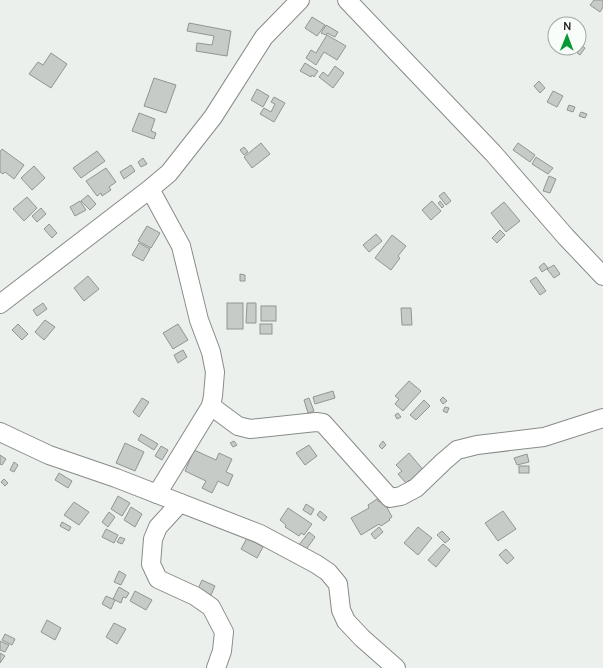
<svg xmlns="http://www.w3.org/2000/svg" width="603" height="668" font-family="Manrope,sans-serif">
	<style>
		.building { fill: #c7cbc7; stroke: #929692 }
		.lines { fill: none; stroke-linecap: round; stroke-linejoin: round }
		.minor-casing { stroke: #888c88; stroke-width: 20 }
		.minor { stroke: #fff; stroke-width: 18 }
	</style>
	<rect width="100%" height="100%" fill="#ebf0ec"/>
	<g class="building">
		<path d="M594 0H603V7L600 12 590 5Z"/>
		<path d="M312 17 325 25 317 36 305 28Z"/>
		<path d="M189 23 231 31 227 56 196 51 197 43 212 45 214 36 187 31Z"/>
		<path d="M326 25 338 32 335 37 327 33 326 35 321 33Z"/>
		<path d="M327 35 346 46 337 60 324 52 316 65 306 58 311 50 316 53Z"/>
		<path d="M581 45 585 48 580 55 576 52Z"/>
		<path d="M51 53 67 64 51 88 29 74 38 62 43 65Z"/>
		<path d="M305 63 318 71 314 77 312 75 311 77 300 71Z"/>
		<path d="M335 66 344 73 333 88 319 77 323 72 328 76Z"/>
		<path d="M154 78 176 85 166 113 144 106Z"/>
		<path d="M539 81 545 88 540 93 534 86Z"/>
		<path d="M257 89 269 96 263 107 251 100Z"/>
		<path d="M553 91 563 96 557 107 547 102Z"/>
		<path d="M274 97 285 103 274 122 260 114 264 108 271 112 275 104 271 102Z"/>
		<path d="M569 105 575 107 573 112 567 110Z"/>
		<path d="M581 112 587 114 585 118 579 116Z"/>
		<path d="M139 113 155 119 151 131 156 133 154 139 132 131Z"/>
		<path d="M261 143 270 154 252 168 244 157Z"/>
		<path d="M518 143 535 155 530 162 513 150Z"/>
		<path d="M244 147 248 152 244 155 240 150Z"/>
		<path d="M2 149 24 165 14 179 5 172 3 174 0 172V152Z"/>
		<path d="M97 151 105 161 81 178 73 168Z"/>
		<path d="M536 157 553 168 548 174 532 164Z"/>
		<path d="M143 158 147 164 141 167 138 162Z"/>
		<path d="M131 165 135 171 124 179 120 172Z"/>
		<path d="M34 166 45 178 32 190 21 178Z"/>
		<path d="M106 168 116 182 109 187 111 190 102 196 101 193 97 196 86 181Z"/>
		<path d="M549 176 556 179 550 193 543 191Z"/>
		<path d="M444 192 451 201 446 205 439 196Z"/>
		<path d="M88 195 96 204 90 210 81 201Z"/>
		<path d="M27 197 37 208 24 221 13 209Z"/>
		<path d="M80 201 86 210 75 216 70 207Z"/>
		<path d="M432 201 441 211 431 220 422 210Z"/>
		<path d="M440 201 444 206 442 208 438 203Z"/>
		<path d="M504 202 520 221 506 232 491 213Z"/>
		<path d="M41 208 46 214 37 222 32 216Z"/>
		<path d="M49 224 57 233 52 238 44 229Z"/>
		<path d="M147 226 160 233 151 248 138 241Z"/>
		<path d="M500 230 505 235 497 243 492 238Z"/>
		<path d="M376 234 382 241 369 252 363 245Z"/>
		<path d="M392 235 406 246 398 256 400 258 391 270 375 258Z"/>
		<path d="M139 243 150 249 143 261 132 255Z"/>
		<path d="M544 263 548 268 542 272 539 267Z"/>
		<path d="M554 265 560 274 554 278 547 269Z"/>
		<path d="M240 274 245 275V281H240Z"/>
		<path d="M88 276 99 289 84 301 74 288Z"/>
		<path d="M536 277 546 291 540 295 530 281Z"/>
		<path d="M43 303 47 309 37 316 33 310Z"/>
		<rect x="227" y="303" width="16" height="26"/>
		<path d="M247 303H256V323H246Z"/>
		<rect x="261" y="306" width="15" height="15"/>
		<path d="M401 308H411L412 325H402Z"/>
		<path d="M45 320 55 327 44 340 35 332Z"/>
		<path d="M18 324 28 334 22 340 12 330Z"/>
		<path d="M178 324 188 340 173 349 163 333Z"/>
		<rect x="260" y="324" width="12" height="10"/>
		<path d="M183 350 187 357 178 363 174 355Z"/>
		<path d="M409 381 421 391 403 411 395 404 399 399 395 396Z"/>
		<path d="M333 391 335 398 315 404 313 397Z"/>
		<path d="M443 397 447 401 443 404 440 400Z"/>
		<path d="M142 398 149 402 139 417 133 412Z"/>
		<path d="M309 398 314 411 308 413 304 400Z"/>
		<path d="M424 400 430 406 416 420 410 415Z"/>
		<path d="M445 407 449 408 447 413 443 411Z"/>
		<path d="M398 413 401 417 397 419 395 415Z"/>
		<path d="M141 434 158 444 154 450 138 440Z"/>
		<path d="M234 441 237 445 233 447 230 443Z"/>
		<path d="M383 441 386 445 382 449 379 446Z"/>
		<path d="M125 443 144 452 135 471 116 463Z"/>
		<path d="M309 445 317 456 305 465 296 453Z"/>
		<path d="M161 446 168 450 162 460 155 456Z"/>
		<path d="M194 450 216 460 219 453 232 459 226 472 233 475 228 486 218 481 212 493 202 488 206 481 185 471Z"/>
		<path d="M409 453 425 472 412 483 409 480 406 483 398 474 402 471 396 465Z"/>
		<path d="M527 454 529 462 517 465 514 458Z"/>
		<path d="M0 455 6 459 2 465 0 464Z"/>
		<path d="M14 462 18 465 14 472 10 470Z"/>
		<rect x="519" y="466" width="10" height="7"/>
		<path d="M59 473 72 481 68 488 55 480Z"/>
		<path d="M4 479 8 483 5 486 1 482Z"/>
		<path d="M118 496 130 503 122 516 111 509Z"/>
		<path d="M377 499 379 502 383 500 392 517 389 519 390 520 381 526 379 524 361 535 351 518 369 508 368 505Z"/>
		<path d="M74 502 89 512 79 525 64 515Z"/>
		<path d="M306 504 314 509 311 515 303 510Z"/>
		<path d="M131 507 142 514 135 527 124 520Z"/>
		<path d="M288 508 312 524 304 535 301 533 299 536 285 527 286 525 280 520Z"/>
		<path d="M320 511 327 517 324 521 317 515Z"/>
		<path d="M503 511 516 529 498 541 485 523Z"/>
		<path d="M109 512 115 517 108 527 102 522Z"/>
		<path d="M62 522 71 527 69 531 60 526Z"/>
		<path d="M379 527 383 532 375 539 371 534Z"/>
		<path d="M418 527 432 538 418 555 404 543Z"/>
		<path d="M106 529 118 535 114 543 102 537Z"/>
		<path d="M442 531 450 539 445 543 437 535Z"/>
		<path d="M309 532 315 537 305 551 298 546Z"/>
		<path d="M120 537 125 539 122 544 117 542Z"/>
		<path d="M247 538 263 547 257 558 241 549Z"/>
		<path d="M443 544 450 550 436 567 428 560Z"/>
		<path d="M506 549 514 558 507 564 499 555Z"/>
		<path d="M119 571 126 575 121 585 114 582Z"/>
		<path d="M202 580 215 586 211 595 198 589Z"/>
		<path d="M119 587 129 593 126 598 123 597 121 603 113 599Z"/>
		<path d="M135 591 152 600 146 610 130 601Z"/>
		<path d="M106 596 115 600 111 609 102 604Z"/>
		<path d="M47 620 61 628 55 640 41 632Z"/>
		<path d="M114 623 126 629 117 644 106 637Z"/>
		<path d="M5 634 15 639 12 645 2 640Z"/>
		<path d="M0 641 9 645 5 652 0 650Z"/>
		<path d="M0 653 5 656 0 663Z"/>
	</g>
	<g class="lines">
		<g class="minor-casing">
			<g id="minor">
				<path d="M347 0 493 153 566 237 603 276"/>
				<path d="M150 189 181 246 199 320 211 352 215 372 213 396 211 406 238 426 250 429 316 422 323 423 390 498 401 496 416 488 443 462 457 450 477 445 544 437 603 418"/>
				<path d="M0 304 150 189 169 173 213 117 264 37 300 0"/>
				<path d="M0 432 49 455 116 478 260 534 316 564 328 572 338 584 341 610 346 621 362 638 396 668"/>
				<path d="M157 494 211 406"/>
				<path d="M180 503 158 527 153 539 151 564 158 579 195 596 211 607 224 632 222 651 216 668"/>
			</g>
		</g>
		<use href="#minor" class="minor"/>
	</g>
	<g transform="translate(567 36) rotate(1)"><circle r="19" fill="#f9fdf9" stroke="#a3a6a3"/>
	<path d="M0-3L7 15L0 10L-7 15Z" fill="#049932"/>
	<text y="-6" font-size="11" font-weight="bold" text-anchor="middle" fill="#232423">N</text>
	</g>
</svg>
